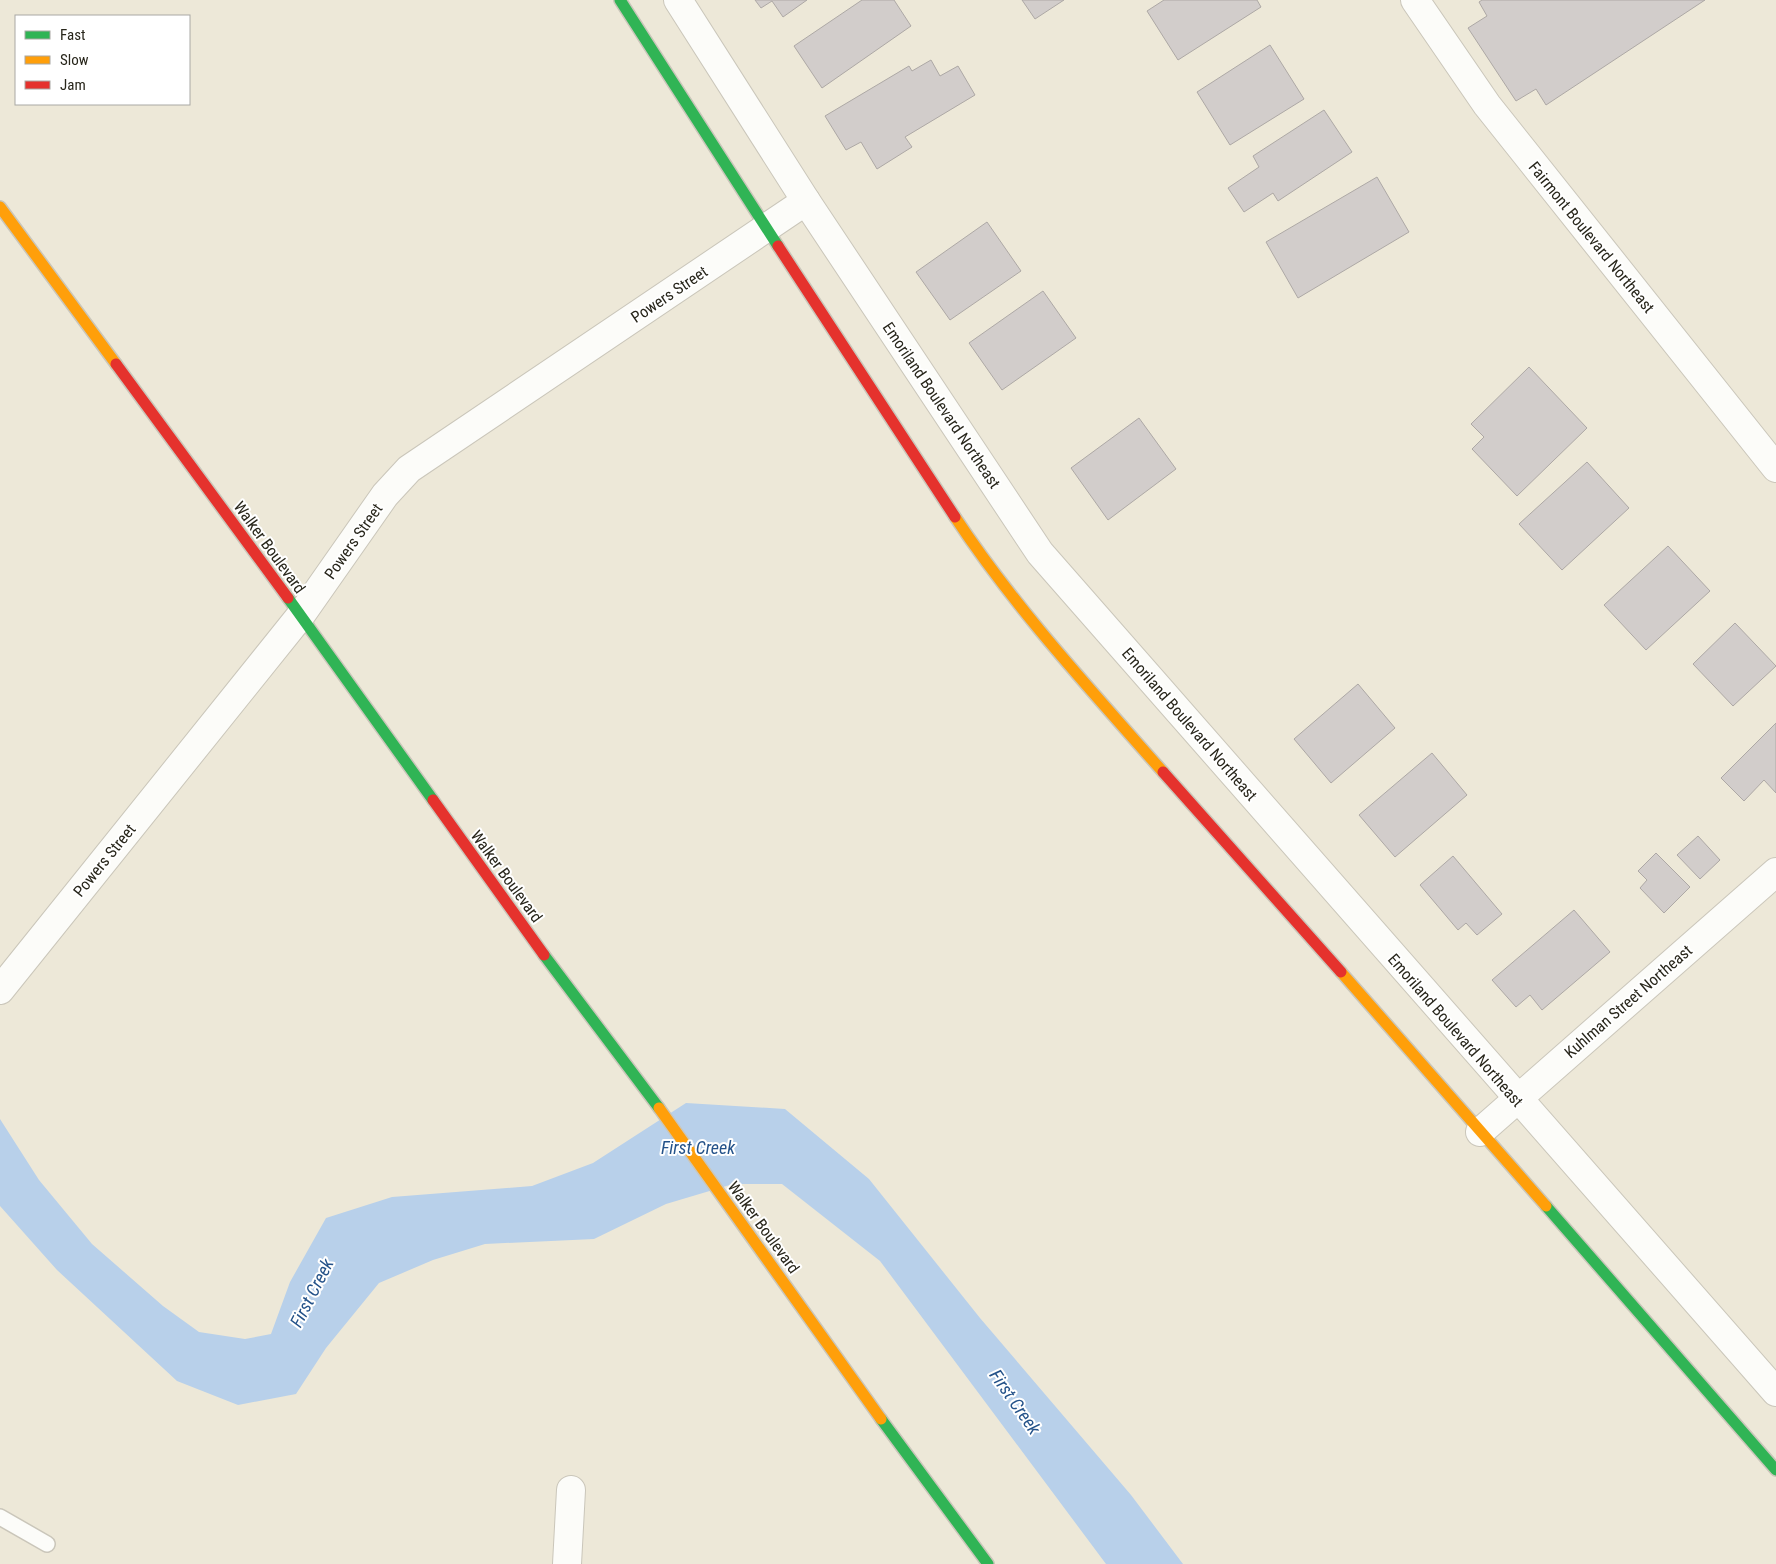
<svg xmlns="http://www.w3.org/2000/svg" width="1776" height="1564" font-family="'Roboto Condensed',sans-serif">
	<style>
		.water { fill: #b8d0ea }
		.building { fill: #d2cdcb; stroke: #ada8a5 }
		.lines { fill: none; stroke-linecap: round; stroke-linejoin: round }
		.lane-casing { stroke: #cac6ba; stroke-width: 18 }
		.street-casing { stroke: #cac6ba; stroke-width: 30 }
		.fast-casing { stroke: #cac6ba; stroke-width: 14 }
		.slow-casing { stroke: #cac6ba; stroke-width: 14 }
		.jam-casing { stroke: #cac6ba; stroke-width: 14 }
		.lane { stroke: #fcfcf9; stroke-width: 15 }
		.street { stroke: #fcfcf9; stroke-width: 28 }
		.fast { stroke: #30b455; stroke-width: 11 }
		.slow { stroke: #ff9f0a; stroke-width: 11 }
		.jam { stroke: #e5322d; stroke-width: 11 }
		.labels { text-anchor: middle; stroke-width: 4; stroke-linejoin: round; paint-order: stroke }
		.street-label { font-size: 16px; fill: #28261b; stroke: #fff }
		.water-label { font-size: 18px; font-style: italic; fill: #245289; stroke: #fff }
	</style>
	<rect width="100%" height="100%" fill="#ede8d8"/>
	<path class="water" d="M686 1103 785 1109 869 1179 980 1318 1131 1495 1183 1564H1106L880 1261 782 1184H733L666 1204 594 1239 485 1244 433 1260 379 1283 326 1348 296 1394 238 1405 177 1381 57 1270 0 1206V1119L39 1180 92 1244 163 1306 199 1332 245 1339 271 1334 290 1282 326 1218 392 1197 532 1186 593 1163Z"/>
	<g class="building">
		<path d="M755 0H807L783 17 772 1 761 8Z"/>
		<path d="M862 0H894L911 26 822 88 794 46Z"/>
		<path d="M1022 0H1064L1035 19Z"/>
		<path d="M1164 0H1257L1261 7 1178 60 1147 11Z"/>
		<path d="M1482 0H1705L1546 105 1536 89 1516 101 1468 28 1487 16 1479 2Z"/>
		<path d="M1270 45 1304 99 1230 145 1197 92Z"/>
		<path d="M931 60 940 76 958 66 975 95 905 137 912 147 877 169 861 142 846 150 825 116 909 66 912 71Z"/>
		<path d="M1324 110 1352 152 1278 201 1273 193 1244 212 1228 188 1259 167 1253 156Z"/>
		<path d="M1377 177 1409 232 1298 298 1266 242Z"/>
		<path d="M987 222 1021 271 950 320 916 272Z"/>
		<path d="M1043 291 1076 338 1002 390 969 343Z"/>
		<path d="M1529 367 1587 428 1517 496 1472 449 1484 437 1471 424Z"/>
		<path d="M1139 418 1176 469 1108 520 1071 468Z"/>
		<path d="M1587 462 1629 508 1562 570 1519 524Z"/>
		<path d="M1668 546 1710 591 1646 650 1604 605Z"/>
		<path d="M1735 623 1776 666 1733 706 1693 664Z"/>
		<path d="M1358 684 1395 728 1331 783 1294 739Z"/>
		<path d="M1776 723V793L1764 780 1744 801 1721 778Z"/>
		<path d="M1432 753 1467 795 1395 857 1359 815Z"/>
		<path d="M1698 836 1720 860 1700 879 1677 855Z"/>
		<path d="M1656 853 1690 887 1664 913 1640 888 1647 880 1638 871Z"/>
		<path d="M1453 856 1502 914 1477 935 1466 923 1458 930 1420 885Z"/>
		<path d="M1574 910 1610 952 1542 1010 1530 995 1516 1007 1492 980Z"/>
	</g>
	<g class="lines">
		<g class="lane-casing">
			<path id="lane" d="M0 1517 47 1544"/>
		</g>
		<g class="street-casing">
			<g id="street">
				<path d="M678 0 806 201 1040 553 1776 1392"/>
				<path d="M1415 0 1487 105 1776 468"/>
				<path d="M0 990 301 615 385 495 409 469 806 201"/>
				<path d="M1480 1132 1776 872"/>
				<path d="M567 1564 571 1490"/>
			</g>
		</g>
		<g class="fast-casing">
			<g id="fast">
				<path d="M620 0 778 246"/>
				<path d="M288 598 433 800"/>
				<path d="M544 955 659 1108"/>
				<path d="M1546 1206 1776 1470"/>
				<path d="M881 1419 988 1564"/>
			</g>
		</g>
		<g class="slow-casing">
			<g id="slow">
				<path d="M0 207 116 364"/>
				<path d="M955 517C1015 608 1091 690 1163 772"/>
				<path d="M1341 972 1546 1206"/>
				<path d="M659 1108 881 1419"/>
			</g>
		</g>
		<g class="jam-casing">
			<g id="jam">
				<path d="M778 246 955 517"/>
				<path d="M116 364 288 598"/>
				<path d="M1163 772 1341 972"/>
				<path d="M433 800 544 955"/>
			</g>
		</g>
		<use href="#lane" class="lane"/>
		<use href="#street" class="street"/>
		<use href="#fast" class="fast"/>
		<use href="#slow" class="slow"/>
		<use href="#jam" class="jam"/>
	</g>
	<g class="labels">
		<g class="street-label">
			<text transform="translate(1592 237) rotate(51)" y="6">Fairmont Boulevard Northeast</text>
			<text transform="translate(669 294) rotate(-34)" y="6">Powers Street</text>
			<text transform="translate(942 405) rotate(56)" y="6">Emoriland Boulevard Northeast</text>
			<text transform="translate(353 541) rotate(-55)" y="6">Powers Street</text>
			<text transform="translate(270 547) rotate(54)" y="6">Walker Boulevard</text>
			<text transform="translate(1190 724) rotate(49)" y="6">Emoriland Boulevard Northeast</text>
			<text transform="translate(104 860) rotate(-51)" y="6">Powers Street</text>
			<text transform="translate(507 876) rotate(54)" y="6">Walker Boulevard</text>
			<text transform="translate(1628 1001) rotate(-41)" y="6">Kuhlman Street Northeast</text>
			<text transform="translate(1456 1030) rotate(49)" y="6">Emoriland Boulevard Northeast</text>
			<text transform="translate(764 1227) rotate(54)" y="6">Walker Boulevard</text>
		</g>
		<g class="water-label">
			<text x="698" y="1154">First Creek</text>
			<text transform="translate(312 1293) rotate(-63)" y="6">First Creek</text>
			<text transform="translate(1015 1402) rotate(55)" y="6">First Creek</text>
		</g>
	</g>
	<rect x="15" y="15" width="175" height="90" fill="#ffffff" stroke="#a9a8a4"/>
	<rect x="25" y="31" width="25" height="8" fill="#30b455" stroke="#a9a8a4"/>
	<text x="60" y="40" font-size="15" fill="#28261b">Fast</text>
	<rect x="25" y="56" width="25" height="8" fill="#ff9f0a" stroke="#a9a8a4"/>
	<text x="60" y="65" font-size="15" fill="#28261b">Slow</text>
	<rect x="25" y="81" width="25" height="8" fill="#e5322d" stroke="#a9a8a4"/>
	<text x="60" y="90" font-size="15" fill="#28261b">Jam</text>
</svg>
